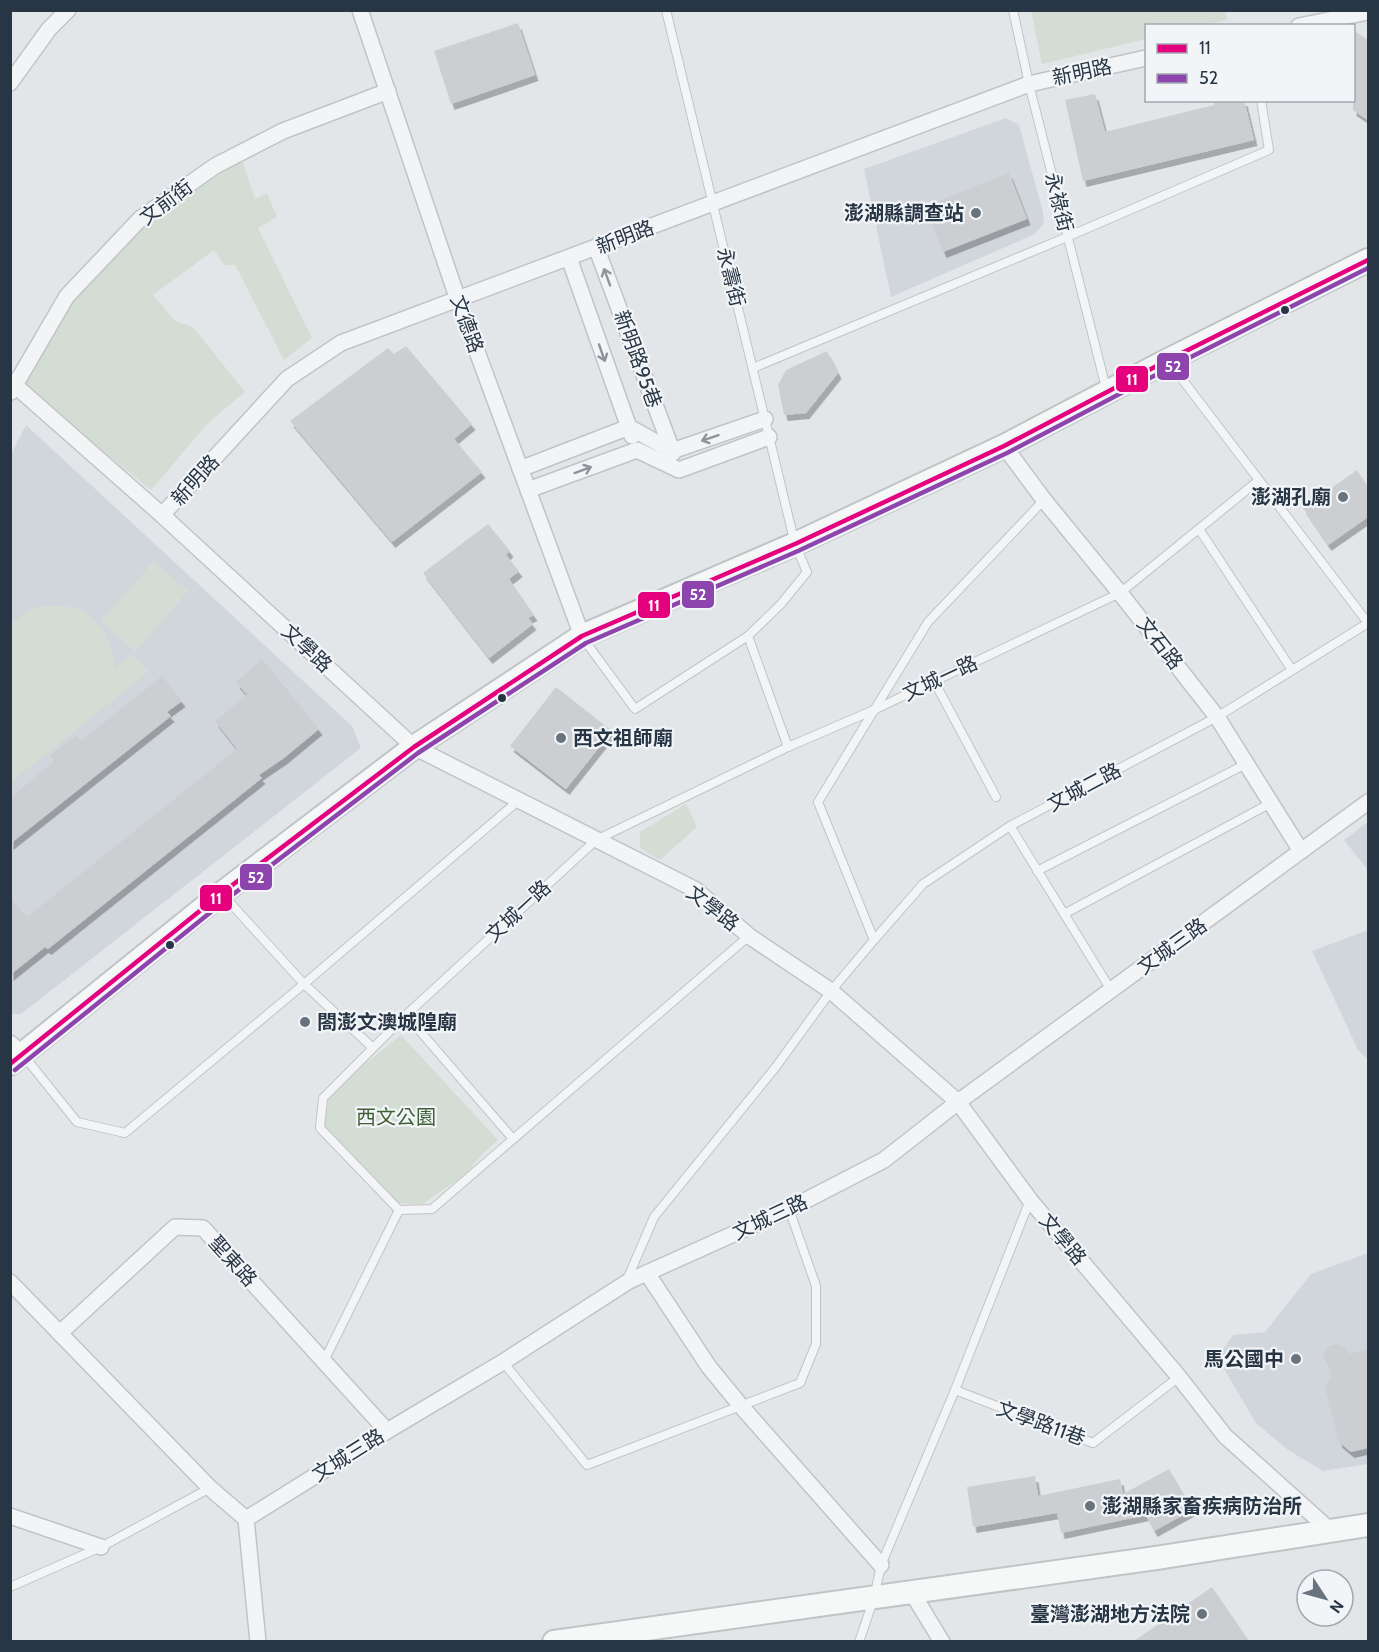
<svg xmlns="http://www.w3.org/2000/svg" width="1379" height="1652" font-family="Cabin,'Noto Sans TC',sans-serif">
	<style>
		.built { fill: #d1d6dc }
		.green { fill: #d4ddd4 }
		.building { fill: #ccced1; filter: url(#shadow) }
		.lines { fill: none; stroke-linecap: round; stroke-linejoin: round }
		.service-casing { stroke: #c1c4c7; stroke-width: 10 }
		.minor-casing { stroke: #c1c4c7; stroke-width: 18 }
		.secondary-casing { stroke: #c1c4c7; stroke-width: 26 }
		.service { stroke: #f3f4f5; stroke-width: 8 }
		.minor { stroke: #f3f4f5; stroke-width: 15 }
		.secondary { stroke: #f6f7f7; stroke-width: 22 }
		.bus-1-casing { stroke: #f1f5f8; stroke-width: 9 }
		.bus-2-casing { stroke: #f1f5f8; stroke-width: 9 }
		.bus-1 { stroke: #e5007d; stroke-width: 4.5 }
		.bus-2 { stroke: #8e44ad; stroke-width: 4.5 }
		.oneway { stroke: #8e949c }
		.poi-dot { fill: #69737e; stroke: #f1f5f8; stroke-width: 2 }
		.bus-dot { fill: #283544; stroke: #f1f5f8; stroke-width: 2 }
		.labels { text-anchor: middle; stroke-width: 4.5; stroke-linejoin: round; paint-order: stroke }
		.street-label { font-size: 20px; fill: #283544; stroke: #f1f5f8 }
		.poi-label { font-size: 20px; font-weight: bold; fill: #283544; stroke: #f1f5f8; text-anchor: end }
		.park-label { font-size: 20px; fill: #416035; stroke: #f1f5f8 }
		.line-badge { stroke: #f1f5f8; stroke-width: 2 }
		.badge-label { font-size: 16px; text-anchor: middle; font-weight: bold; fill: #fff }
	</style>
	<defs>
		<filter id="shadow"><feDropShadow dx="3.5" dy="6" stdDeviation="0" flood-color="#0004"/></filter>
	</defs>
	<rect width="100%" height="100%" fill="#e3e6e9"/>
	<g class="built">
		<path d="M1006 118 1019 125 1043 212 1044 223 1035 234 891 297 864 169Z"/>
		<path d="M26 425 352 726 361 748 21 1014H11L10 456Z"/>
		<path d="M1368 822V870L1344 840Z"/>
		<path d="M1368 930V1060L1358 1050 1312 951Z"/>
		<path d="M1368 1253V1464L1323 1471 1288 1450 1256 1423 1224 1369 1223 1349 1233 1335 1265 1332 1311 1274Z"/>
	</g>
	<g class="green">
		<path d="M1225 10 1227 20 1204 25 1146 26V39L1042 64 1031 11Z"/>
		<path d="M242 160 255 199 267 193 277 217 258 228 312 338 284 360 235 265H224L214 250 153 295 175 321 193 327 245 392 208 423 151 490 21 385 72 300 145 222Z"/>
		<path d="M154 561 188 591 135 652 101 621Z"/>
		<path d="M57 605C66 607 77 607 85 612 89 614 92 618 95 621 108 635 113 650 114 668L133 654 148 672 11 782V624C28 610 34 606 57 605Z"/>
		<path d="M686 804 697 827 660 860 640 848V832Z"/>
		<path d="M401 1035 498 1140 480 1156 466 1174 421 1205 398 1203 323 1127 326 1101 366 1063Z"/>
	</g>
	<g class="building">
		<path d="M518 23 535 75 451 104 434 51Z"/>
		<path d="M1353 30 1368 40V120L1353 110Z"/>
		<path d="M1095 94 1105 132 1214 105V100H1244L1254 140 1083 181 1065 100Z"/>
		<path d="M1009 173 1027 219 943 252 925 206Z"/>
		<path d="M406 346 472 424 454 439 482 472 392 542 290 421 388 348 394 354Z"/>
		<path d="M827 351 838 373 806 413 784 415 778 385 786 370Z"/>
		<path d="M1357 470 1368 487V517L1328 545 1303 508Z"/>
		<path d="M488 524 510 551 506 555 519 571 509 579 534 615 528 618 533 624 489 658 423 573Z"/>
		<path d="M262 659 319 729 284 758 259 775 262 778 48 949 45 947 10 975V898L27 917 237 749 215 721 247 695 236 682Z"/>
		<path d="M162 676 182 701 167 712 171 716 10 844V798L55 761 50 755 76 735 81 741Z"/>
		<path d="M556 687 612 731 566 789 510 746Z"/>
		<path d="M1337 1344 1346 1348 1349 1354 1368 1349V1448L1351 1452 1339 1442 1325 1387 1331 1377 1329 1366 1323 1356 1327 1347Z"/>
		<path d="M1169 1469 1192 1510 1154 1531 1146 1515 1061 1533 1057 1513 973 1527 967 1487 1035 1476 1038 1496 1120 1479 1123 1494Z"/>
		<path d="M1212 1587 1249 1641H1134Z"/>
	</g>
	<g class="lines">
		<g class="service-casing">
			<g id="service">
				<path d="M1013 10 1029 84 1106 388"/>
				<path d="M1169 362 1368 623"/>
				<path d="M753 368 1067 237 1269 150 1261 100"/>
				<path d="M1199 529 1292 670"/>
				<path d="M748 636 788 747"/>
				<path d="M582 637 635 709 748 636 781 604 807 572 795 544 666 10"/>
				<path d="M934 681 996 797"/>
				<path d="M1010 826 1111 990"/>
				<path d="M1037 871 1246 764"/>
				<path d="M223 895 304 984 373 1048"/>
				<path d="M1064 914 1271 803"/>
				<path d="M749 936 432 1209 399 1210 320 1128 323 1098 406 1015 596 840 788 747 876 709 1120 593 1259 480"/>
				<path d="M874 940 818 802 928 622 1044 500"/>
				<path d="M406 1015 513 1139"/>
				<path d="M24 1056 77 1122 125 1133 304 984 519 800"/>
				<path d="M626 1282 654 1217 775 1068 831 991 874 940 923 884 1010 826 1217 717 1368 623"/>
				<path d="M324 1361 399 1210"/>
				<path d="M503 1362 587 1465 800 1383 816 1344V1286L789 1209"/>
				<path d="M955 1390 1093 1443 1179 1377"/>
				<path d="M10 1587 101 1547 210 1488"/>
				<path d="M859 1642 874 1598 881 1565 955 1390 1030 1200"/>
			</g>
		</g>
		<g class="minor-casing">
			<g id="minor">
				<path d="M360 10 458 300 582 636"/>
				<path d="M1299 26 1368 12"/>
				<path d="M10 83 49 29 68 10"/>
				<path d="M596 247 673 453"/>
				<path d="M569 258 632 436"/>
				<path d="M10 381 162 515 414 747 696 890 749 936 831 991 958 1102 1030 1200 1179 1377 1225 1436 1332 1532"/>
				<path d="M11 392 67 296 141 218 215 166 283 131 388 91"/>
				<path d="M1004 446 1044 500 1120 593 1217 717 1301 851"/>
				<path d="M520 469 629 427 672 451 765 419"/>
				<path d="M528 490 637 450 679 470 769 437"/>
				<path d="M162 515 287 379 341 343 1029 84 1146 58"/>
				<path d="M10 1043 23 1054"/>
				<path d="M647 1273 709 1367 741 1406 881 1565"/>
				<path d="M10 1282 210 1488 246 1519"/>
				<path d="M60 1333 175 1227 203 1228 387 1431"/>
				<path d="M10 1516 101 1547"/>
				<path d="M911 1591 942 1642"/>
				<path d="M258 1642 246 1519 387 1431 503 1362 629 1281 789 1209 884 1160 958 1102 1368 802"/>
			</g>
		</g>
		<g class="secondary-casing">
			<g id="secondary">
				<path d="M10 1064 222 893 414 747 582 636 795 544 1004 446 1168 360 1368 260"/>
				<path d="M554 1642 1156 1558 1368 1525"/>
			</g>
		</g>
		<use href="#service" class="service"/>
		<use href="#minor" class="minor"/>
		<use href="#secondary" class="secondary"/>
		<g class="bus-1-casing">
			<path id="bus-1" d="M10 1064 222 893 414 747 582 636 795 544 1004 446 1168 360 1368 260"/>
		</g>
		<g class="bus-2-casing">
			<path id="bus-2" d="M15 1070 227 899 418 753 586 643 798 551 1007 453 1171 367 1368 268"/>
		</g>
		<use href="#bus-1" class="bus-1"/>
		<use href="#bus-2" class="bus-2"/>
	</g>
	<defs><path id="oneway-shaft" d="M-6 0H5M1.5-3L5.5 0L1.5 3" fill="none" stroke-width="1.6" stroke-linecap="round" stroke-linejoin="round" transform="scale(1.5)"/></defs>
	<g class="oneway">
		<use href="#oneway-shaft" transform="translate(607 277) rotate(-110)"/>
		<use href="#oneway-shaft" transform="translate(602 353) rotate(71)"/>
		<use href="#oneway-shaft" transform="translate(710 438) rotate(161)"/>
		<use href="#oneway-shaft" transform="translate(583 470) rotate(-20)"/>
	</g>
	<g class="poi-dot">
		<circle cx="976" cy="213" r="6"/>
		<circle cx="1343" cy="497" r="6"/>
		<circle cx="561" cy="738" r="6"/>
		<circle cx="305" cy="1022" r="6"/>
		<circle cx="1296" cy="1359" r="6"/>
		<circle cx="1090" cy="1506" r="6"/>
		<circle cx="1202" cy="1614" r="6"/>
	</g>
	<g class="bus-dot">
		<circle cx="1285" cy="310" r="5"/>
		<circle cx="502" cy="698" r="5"/>
		<circle cx="170" cy="945" r="5"/>
	</g>
	<g class="labels">
		<g class="street-label">
			<text transform="translate(1082 72) rotate(-12)" y="7">新明路</text>
			<text transform="translate(166 202) rotate(-37)" y="7">文前街</text>
			<text transform="translate(1059 202) rotate(76)" y="7">永祿街</text>
			<text transform="translate(625 237) rotate(-21)" y="7">新明路</text>
			<text transform="translate(731 277) rotate(76)" y="7">永壽街</text>
			<text transform="translate(467 324) rotate(70)" y="7">文德路</text>
			<text transform="translate(638 359) rotate(70)" y="7">新明路95巷</text>
			<text transform="translate(195 480) rotate(-48)" y="7">新明路</text>
			<text transform="translate(1160 643) rotate(52)" y="7">文石路</text>
			<text transform="translate(307 648) rotate(43)" y="7">文學路</text>
			<text transform="translate(940 678) rotate(-25)" y="7">文城一路</text>
			<text transform="translate(1084 787) rotate(-28)" y="7">文城二路</text>
			<text transform="translate(713 908) rotate(38)" y="7">文學路</text>
			<text transform="translate(518 911) rotate(-43)" y="7">文城一路</text>
			<text transform="translate(1172 946) rotate(-36)" y="7">文城三路</text>
			<text transform="translate(770 1217) rotate(-25)" y="7">文城三路</text>
			<text transform="translate(1063 1239) rotate(50)" y="7">文學路</text>
			<text transform="translate(233 1261) rotate(48)" y="7">聖東路</text>
			<text transform="translate(1041 1423) rotate(20)" y="7">文學路11巷</text>
			<text transform="translate(348 1455) rotate(-32)" y="7">文城三路</text>
		</g>
		<g class="poi-label">
			<text x="964" y="220">澎湖縣調查站</text>
			<text x="1331" y="504">澎湖孔廟</text>
			<text x="573" y="745" text-anchor="start">西文祖師廟</text>
			<text x="317" y="1029" text-anchor="start">閤澎文澳城隍廟</text>
			<text x="1284" y="1366">馬公國中</text>
			<text x="1102" y="1513" text-anchor="start">澎湖縣家畜疾病防治所</text>
			<text x="1190" y="1621">臺灣澎湖地方法院</text>
		</g>
		<g class="park-label">
			<text x="396" y="1124">西文公園</text>
		</g>
	</g>
	<g class="line-badge">
		<rect x="1156" y="352" width="34" height="29" rx="6" fill="#8e44ad"/>
		<rect x="1115" y="365" width="34" height="28" rx="6" fill="#e5007d"/>
		<rect x="681" y="580" width="34" height="29" rx="6" fill="#8e44ad"/>
		<rect x="637" y="591" width="34" height="28" rx="6" fill="#e5007d"/>
		<rect x="239" y="863" width="34" height="28" rx="6" fill="#8e44ad"/>
		<rect x="199" y="884" width="34" height="28" rx="6" fill="#e5007d"/>
	</g>
	<g class="badge-label">
		<text x="1173" y="372">52</text>
		<text x="1132" y="385">11</text>
		<text x="698" y="600">52</text>
		<text x="654" y="611">11</text>
		<text x="256" y="883">52</text>
		<text x="216" y="904">11</text>
	</g>
	<rect width="1379" height="1652" fill="none" stroke="#283544" stroke-width="24"/>
	<rect x="1145" y="24" width="210" height="78" fill="#f1f5f8" stroke="#a1a8b0" stroke-width="1.5"/>
	<rect x="1157" y="44" width="30" height="9" fill="#e5007d" stroke="#a1a8b0" stroke-width="1.5"/>
	<text x="1199" y="54" font-size="18" fill="#283544">11</text>
	<rect x="1157" y="74" width="30" height="9" fill="#8e44ad" stroke="#a1a8b0" stroke-width="1.5"/>
	<text x="1199" y="84" font-size="18" fill="#283544">52</text>
	<g transform="translate(1325 1598) rotate(126)"><circle r="28" fill="#f1f5f8" stroke="#a1a8b0" stroke-width="1.5"/>
	<path d="M0-4.5L10 22L0 15L-10 22Z" fill="#69737e"/>
	<text y="-9" font-size="16" font-weight="bold" text-anchor="middle" fill="#283544">N</text>
	</g>
</svg>
